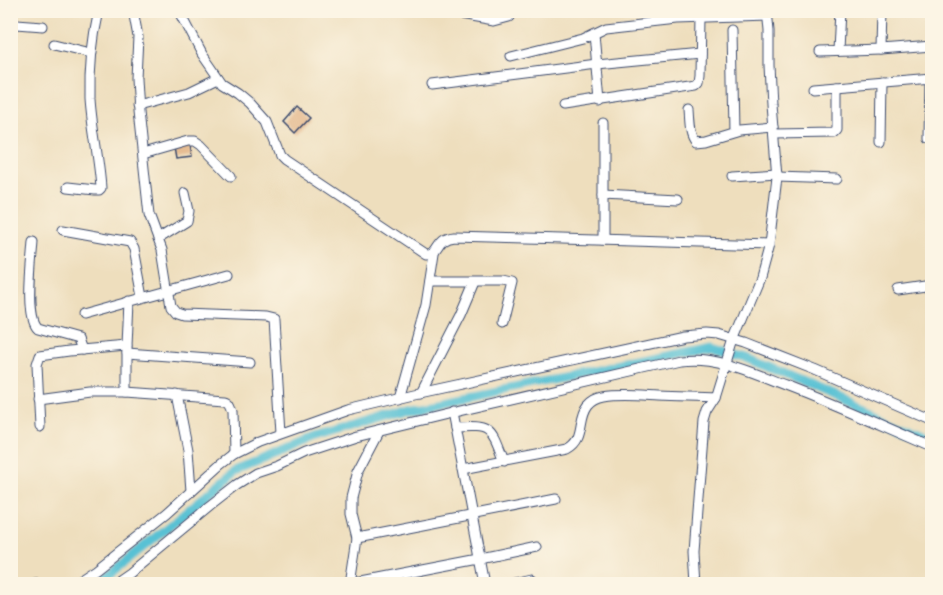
<svg xmlns="http://www.w3.org/2000/svg" width="943" height="595" font-family="'Shantell Sans',sans-serif">
	<style>
		.lines { fill: none; stroke-linecap: round; stroke-linejoin: round }
		.canal { stroke: #58c1d4; stroke-width: 9 }
		.building { fill: #e1b081 }
		.minor-casing { stroke: #3b496c; stroke-width: 11 }
		.minor { stroke: #fff; stroke-width: 9 }
	</style>
	<rect width="100%" height="100%" fill="#fcf5e5"/>
	<filter id="ink" filterUnits="userSpaceOnUse"><feTurbulence type="fractalNoise" baseFrequency=".0167" numOctaves="2"/><feDisplacementMap in="SourceGraphic" scale="12" xChannelSelector="R" yChannelSelector="G"/><feConvolveMatrix kernelMatrix="1 2 1 2 8 2 1 2 1" color-interpolation-filters="sRGB"/></filter>
	<filter id="wash" filterUnits="userSpaceOnUse"><feTurbulence type="fractalNoise" baseFrequency=".008" numOctaves="4" result="noise"/><feDisplacementMap in="SourceGraphic" scale="24" xChannelSelector="R" yChannelSelector="G"/><feGaussianBlur stdDeviation="1.35" result="paint"/><feColorMatrix in="noise" values="0 0 0 0 0 0 0 0 0 0 0 0 0 0 0 0 0 1.4 0 .05"/><feComposite in="paint" operator="in"/></filter>
	<g filter="url(#wash)">
		<rect width="100%" height="100%" fill="#eedebd"/>
		<g class="lines">
			<path class="canal" d="M98 584 236 471 315 438 411 409 712 347 747 358 932 437"/>
		</g>
		<g id="blocks">
			<g class="building">
				<path d="M297 107 309 118 295 133 284 122Z"/>
				<path d="M190 145 192 157 176 159 174 147Z"/>
			</g>
		</g>
	</g>
	<g filter="url(#ink)">
		<use href="#blocks" fill-opacity="0" stroke="#3b496c" stroke-width="1.5"/>
		<g class="lines">
			<g class="minor-casing">
				<g id="minor">
					<path d="M133 10 138 37 136 78 138 112 148 206 149 215 162 250 171 306 176 312 182 314 266 317 274 319 281 433"/>
					<path d="M179 10 202 54 222 83 238 93 250 103 267 122 280 155 284 159 426 254C441 254 434 238 454 236L769 245"/>
					<path d="M431 10 494 21 509 17 512 10"/>
					<path d="M10 29 14 25 17 24 43 26"/>
					<path d="M732 30 734 131"/>
					<path d="M594 33 600 102"/>
					<path d="M54 44 91 53"/>
					<path d="M881 50 882 10"/>
					<path d="M838 51 840 10"/>
					<path d="M820 52 881 50 932 46"/>
					<path d="M511 56 583 38 606 27 678 19 768 16"/>
					<path d="M432 85 597 64 700 54"/>
					<path d="M813 88 932 78"/>
					<path d="M137 106 189 92 218 78"/>
					<path d="M563 106 696 86 699 83 700 76 701 18"/>
					<path d="M689 110C690 120 689 133 696 141L706 140 739 130 773 127"/>
					<path d="M603 123V240"/>
					<path d="M774 134 834 133 837 130V86"/>
					<path d="M929 139 930 78"/>
					<path d="M881 142 882 82"/>
					<path d="M143 154 188 141H195L201 145 231 176"/>
					<path d="M732 176 777 173"/>
					<path d="M777 177 837 179"/>
					<path d="M68 187 95 190H99L101 188C99 158 92 129 90 99 89 68 92 41 99 10"/>
					<path d="M603 195 678 199"/>
					<path d="M63 230 130 242 134 249 143 297"/>
					<path d="M158 239 187 221 189 211 185 193"/>
					<path d="M34 242C33 260 25 316 38 328L78 339 82 350"/>
					<path d="M430 281H503L512 283 502 324"/>
					<path d="M898 290 932 285"/>
					<path d="M81 315 229 274"/>
					<path d="M127 353 250 362"/>
					<path d="M127 392V346L129 301"/>
					<path d="M421 393 461 315 475 282"/>
					<path d="M177 395 188 450 191 491"/>
					<path d="M400 398 426 305 434 253"/>
					<path d="M38 399 90 392H127L225 399C230 400 231 404 233 410L234 454"/>
					<path d="M452 412 485 584"/>
					<path d="M40 427 37 364 40 355 69 351 127 346"/>
					<path d="M455 428C492 426 491 428 504 462"/>
					<path d="M463 469 567 449C586 439 577 419 588 405 592 400 598 397 604 396 622 393 642 395 660 396 678 397 697 397 716 398"/>
					<path d="M357 538 556 499"/>
					<path d="M35 584H56"/>
					<path d="M73 584 96 569 167 513 221 464 234 454 258 442 348 410 415 394 683 336 707 334 719 335 746 343 815 370 932 421"/>
					<path d="M113 584 129 573 210 506 237 485 256 473 277 466 304 453 356 436 459 411 679 360C716 355 751 372 785 385 835 404 883 426 932 447"/>
					<path d="M350 584 480 559 537 547"/>
					<path d="M350 584 357 538 351 514V498L358 471 379 431"/>
					<path d="M510 584 532 579"/>
					<path d="M603 584H604"/>
					<path d="M696 584 694 551 704 422 707 412 716 398 733 343 760 278 769 245 777 177 771 104 769 65V31L767 10"/>
				</g>
			</g>
			<use href="#minor" class="minor"/>
		</g>
	</g>
	<rect width="943" height="595" fill="none" stroke="#fcf5e5" stroke-width="36"/>
</svg>
